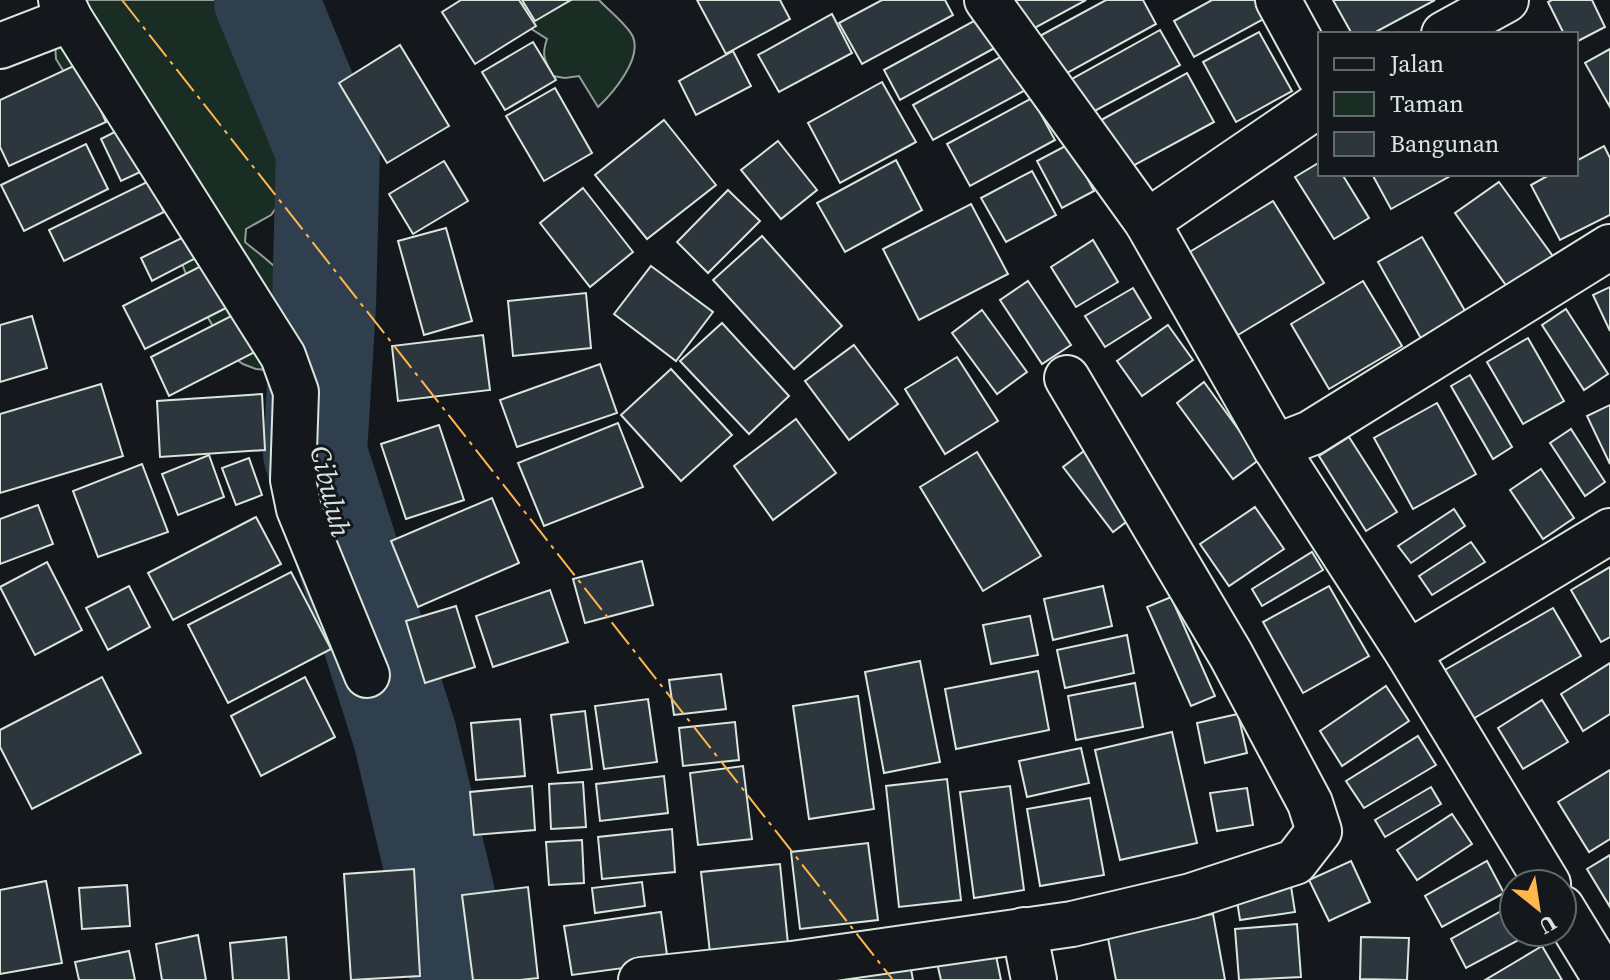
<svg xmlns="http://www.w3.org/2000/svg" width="1610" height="980" font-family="'Source Serif 4',serif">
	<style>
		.green { fill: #1a2d24; stroke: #939e99; stroke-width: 2 }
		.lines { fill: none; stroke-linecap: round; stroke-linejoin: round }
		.river { stroke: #2f3f4d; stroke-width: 104 }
		.building { fill: #2c363c; stroke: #d8e6dc; stroke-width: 2 }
		.minor-casing { stroke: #d8e6dc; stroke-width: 48 }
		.minor { stroke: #14181c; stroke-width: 44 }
		.power { stroke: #ffb74d; stroke-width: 2; stroke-dasharray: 28 6 4 6; stroke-linecap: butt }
		.labels { text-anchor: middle; stroke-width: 6; stroke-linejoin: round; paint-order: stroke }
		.water-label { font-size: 28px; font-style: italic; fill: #d8e6dc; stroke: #14181c }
	</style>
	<rect width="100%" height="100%" fill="#14181c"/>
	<g class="green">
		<path d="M52 0H311L306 18 281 57 278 70 271 81C283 106 300 115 287 144L276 149 298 161 314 165 325 173 335 183 351 211 348 225C347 225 338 231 337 231 313 236 302 204 299 187L287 193 271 215 246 229 245 242C275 267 301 281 303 325 303 332 303 343 298 349 290 357 276 364 267 370L256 369 243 364 233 357 218 335 192 290 183 266 180 228 123 123 69 80 56 59Z"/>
		<path d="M526 0H599C608 10 628 25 633 37 642 59 613 93 598 107L579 76 565 78 553 76C545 61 541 56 547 39L522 23V6Z"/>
	</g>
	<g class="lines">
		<path class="river" d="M266 0 328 150 324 305 315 453 405 736 463 980"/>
	</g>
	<g class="building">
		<path d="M461 0H519L536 26 475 64 442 12Z"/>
		<path d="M522 0H571L535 21Z"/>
		<path d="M697 0H780L790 19 726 54Z"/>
		<path d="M882 0H945L953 15 862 64 839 23Z"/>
		<path d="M1014 0H1086L1031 30Z"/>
		<path d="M1106 0H1143L1156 24 1060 77 1038 37Z"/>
		<path d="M1212 0H1274L1280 10 1194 57 1174 21Z"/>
		<path d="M1333 0H1435L1372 34H1352Z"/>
		<path d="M1552 0H1592L1605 27 1576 42V34H1564L1548 2Z"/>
		<path d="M832 14 852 53 779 92 758 55Z"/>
		<path d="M983 16 1000 45 900 100 884 70Z"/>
		<path d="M1160 30 1180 65 1091 113 1072 79Z"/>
		<path d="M1259 32 1292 91 1236 122 1203 62Z"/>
		<path d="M533 42 556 80 505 110 482 72Z"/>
		<path d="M400 45 449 126 387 163 339 83Z"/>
		<path d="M1610 49V107L1585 63Z"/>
		<path d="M1013 50 1033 86 933 140 913 105Z"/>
		<path d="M733 51 751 86 696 115 679 81Z"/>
		<path d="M80 63 106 122 9 166 0 147V100Z"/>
		<path d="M1187 73 1214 122 1118 174 1092 125Z"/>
		<path d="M882 82 916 142 840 183 808 123Z"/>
		<path d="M555 88 592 153 544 181 506 116Z"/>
		<path d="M1032 98 1055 140 970 186 947 144Z"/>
		<path d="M664 120 716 185 647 239 595 175Z"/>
		<path d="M130 124 151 167 121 181 101 139Z"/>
		<path d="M778 141 817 190 781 219 741 170Z"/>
		<path d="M86 144 108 189 24 231 1 185Z"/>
		<path d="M1069 144 1094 191 1062 208 1037 161Z"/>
		<path d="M1604 146 1610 158V215L1560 240 1531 185 1551 174H1576V161Z"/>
		<path d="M896 160 922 210 845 252 817 203Z"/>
		<path d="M444 161 468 201 413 234 389 194Z"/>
		<path d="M1320 162V174H1342L1369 218 1334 239 1295 177Z"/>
		<path d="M1032 171 1056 215 1006 242 981 198Z"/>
		<path d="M1372 174H1451L1452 175 1391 209Z"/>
		<path d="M149 181 164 212 64 261 49 230Z"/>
		<path d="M1499 182 1555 259 1510 291 1455 213Z"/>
		<path d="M583 188 633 252 590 287 540 223Z"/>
		<path d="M728 190 760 221 708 273 677 242Z"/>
		<path d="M1273 201 1324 283 1238 335 1188 253Z"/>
		<path d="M971 204 1008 274 919 320 883 249Z"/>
		<path d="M446 228 472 321 424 335 398 241Z"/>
		<path d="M200 229 211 250 152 281 141 258Z"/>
		<path d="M762 236 842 326 794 369 713 280Z"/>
		<path d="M1422 237 1468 316 1423 342 1378 262Z"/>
		<path d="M1093 240 1118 282 1076 307 1051 267Z"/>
		<path d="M203 265 226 308 145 349 123 306Z"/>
		<path d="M651 266 713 312 676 361 614 314Z"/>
		<path d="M1028 281 1071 345 1042 364 1000 300Z"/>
		<path d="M1363 281 1402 346 1329 389 1291 324Z"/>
		<path d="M1610 287V331L1593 295Z"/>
		<path d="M1133 288 1151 318 1105 347 1085 316Z"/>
		<path d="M586 293 591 348 513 356 508 301Z"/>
		<path d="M1566 309 1608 374 1584 390 1542 325Z"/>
		<path d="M982 310 1027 372 997 394 952 333Z"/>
		<path d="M237 313 255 352 169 396 151 357Z"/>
		<path d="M32 316 47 368 0 382V325Z"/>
		<path d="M722 323 789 396 749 434 680 361Z"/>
		<path d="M1168 325 1193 360 1142 396 1117 361Z"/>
		<path d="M483 335 490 390 398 401 392 346Z"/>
		<path d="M1528 338 1564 401 1523 424 1487 362Z"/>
		<path d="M854 345 898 404 849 440 805 381Z"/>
		<path d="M957 357 998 421 945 454 905 389Z"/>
		<path d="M600 364 617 413 517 447 500 400Z"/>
		<path d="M671 369 732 435 681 481 621 415Z"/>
		<path d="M1470 375 1512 447 1493 459 1451 386Z"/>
		<path d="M1204 382 1260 459 1233 479 1177 403Z"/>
		<path d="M101 384 123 456 0 493V414Z"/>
		<path d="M262 394 265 450 160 457 157 401Z"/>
		<path d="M1437 403 1476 474 1413 509 1374 438Z"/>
		<path d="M1610 405V464L1587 416Z"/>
		<path d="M796 419 836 473 773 520 734 466Z"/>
		<path d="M618 423 643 487 544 526 518 463Z"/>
		<path d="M439 425 464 500 406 519 381 444Z"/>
		<path d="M1571 429 1605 482 1585 496 1550 443Z"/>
		<path d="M1349 437 1397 512 1366 531 1319 456Z"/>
		<path d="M1084 451 1134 516 1113 532 1063 467Z"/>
		<path d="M977 452 1041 556 983 591 920 487Z"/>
		<path d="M209 455 224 497 178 515 162 474Z"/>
		<path d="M249 458 262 495 236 505 222 468Z"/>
		<path d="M142 464 168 532 98 557 73 491Z"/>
		<path d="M1541 469 1574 518 1543 539 1510 490Z"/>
		<path d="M492 498 519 563 418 607 391 541Z"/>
		<path d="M38 505 53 544 0 564V519Z"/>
		<path d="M1255 507 1284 549 1229 586 1200 544Z"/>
		<path d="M1454 509 1465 526 1411 563 1398 546Z"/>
		<path d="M256 517 281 564 173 620 148 573Z"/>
		<path d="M1471 542 1485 562 1432 595 1419 576Z"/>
		<path d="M1312 552 1323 570 1262 606 1252 589Z"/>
		<path d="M642 561 653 605 585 623 573 579Z"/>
		<path d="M47 562 82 630 35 655 0 587Z"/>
		<path d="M1610 567V637L1601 642 1571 590Z"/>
		<path d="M291 572 331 649 228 703 188 625Z"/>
		<path d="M129 586 150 627 108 650 86 608Z"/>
		<path d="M1103 586 1112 626 1053 640 1044 599Z"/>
		<path d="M1329 586 1369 656 1303 693 1263 622Z"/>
		<path d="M550 590 568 642 493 667 476 616Z"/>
		<path d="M1171 597 1215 696 1191 706 1147 607Z"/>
		<path d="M456 606 475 667 425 683 406 621Z"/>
		<path d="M1553 608 1581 656 1471 720 1443 671Z"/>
		<path d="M1030 616 1038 655 991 664 983 625Z"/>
		<path d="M1127 635 1134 673 1065 688 1057 650Z"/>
		<path d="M920 661 940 762 884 773 865 672Z"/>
		<path d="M1610 663V714L1583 731 1561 694Z"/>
		<path d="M1038 671 1049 730 956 749 945 689Z"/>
		<path d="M721 674 726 709 674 715 669 680Z"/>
		<path d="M102 677 141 753 32 809 0 747V730Z"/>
		<path d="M305 677 335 737 261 776 231 716Z"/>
		<path d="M1135 683 1143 727 1076 740 1068 696Z"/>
		<path d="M1386 686 1409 721 1342 766 1320 731Z"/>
		<path d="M858 696 874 809 809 819 793 706Z"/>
		<path d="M648 699 657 762 604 769 595 706Z"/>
		<path d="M1542 700 1568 742 1523 769 1498 728Z"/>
		<path d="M585 711 592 769 558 773 551 715Z"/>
		<path d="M1238 714 1247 753 1205 763 1197 723Z"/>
		<path d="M520 719 525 776 476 780 471 723Z"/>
		<path d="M735 722 739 760 683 766 679 728Z"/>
		<path d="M1172 732 1197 843 1120 860 1095 750Z"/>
		<path d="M1418 736 1436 765 1364 808 1346 781Z"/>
		<path d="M1081 748 1089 783 1027 797 1019 761Z"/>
		<path d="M743 766 752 839 698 845 690 773Z"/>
		<path d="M1610 770V839L1589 852 1558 802Z"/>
		<path d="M664 776 668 813 600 821 596 784Z"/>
		<path d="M947 779 961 900 899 907 886 786Z"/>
		<path d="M583 782 586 827 551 829 549 784Z"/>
		<path d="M532 786 535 830 474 835 470 792Z"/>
		<path d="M1010 786 1024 890 974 898 960 792Z"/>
		<path d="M1431 787 1441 804 1385 837 1375 820Z"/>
		<path d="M1247 788 1253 825 1217 831 1210 793Z"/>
		<path d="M1090 798 1104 875 1040 886 1027 809Z"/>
		<path d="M1452 814 1472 844 1417 880 1397 850Z"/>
		<path d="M672 829 675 872 602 879 598 837Z"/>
		<path d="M582 840 584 883 549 885 546 842Z"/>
		<path d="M868 843 878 920 800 929 791 852Z"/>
		<path d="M1610 855V907L1587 869Z"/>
		<path d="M1351 861 1370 902 1329 921 1309 880Z"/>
		<path d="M1487 861 1504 893 1442 927 1425 896Z"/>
		<path d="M780 864 788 944 710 953 701 872Z"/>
		<path d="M414 869 420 976 351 980 344 874Z"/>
		<path d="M1290 880 1295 912 1240 920 1235 888Z"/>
		<path d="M46 881 62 963 0 974V890Z"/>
		<path d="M642 882 645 906 595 913 592 888Z"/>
		<path d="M127 885 130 926 82 929 79 888Z"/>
		<path d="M528 887 538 978 520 980H473L462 895Z"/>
		<path d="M1514 904V932H1534L1466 968 1451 939Z"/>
		<path d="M661 912 668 962 572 975 564 926Z"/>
		<path d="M1213 914 1225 980H1116L1107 933Z"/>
		<path d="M1297 924 1301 977 1239 980 1235 929Z"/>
		<path d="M198 935 206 980H162L156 944Z"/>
		<path d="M286 937 289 980H233L230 943Z"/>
		<path d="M1361 937 1409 938 1407 980 1360 979Z"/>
		<path d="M1542 946 1562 980H1485Z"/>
		<path d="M129 951 135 980H79L75 962Z"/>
		<path d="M995 951 1001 980H941L937 963Z"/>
		<path d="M910 964 913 980H832Z"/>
	</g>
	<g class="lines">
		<g class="minor-casing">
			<g id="minor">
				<path d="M61 0 70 19 283 356 296 392 293 480 299 509 367 675"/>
				<path d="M987 0 1147 222 1275 447 1408 653 1548 884"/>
				<path d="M1278 0 1320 77"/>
				<path d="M1444 34 1506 0"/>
				<path d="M0 46 70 19"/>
				<path d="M1147 222 1320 104"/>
				<path d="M1275 447 1311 433 1610 247"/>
				<path d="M1408 653 1610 531"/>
				<path d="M1562 908 1606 980"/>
				<path d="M1024 930 1034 980"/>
				<path d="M641 980 792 964 1072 924 1191 896 1295 862 1319 831 1310 803 1231 655 1067 378"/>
			</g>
		</g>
		<use href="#minor" class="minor"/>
		<path class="power" d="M122 0 893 980"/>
	</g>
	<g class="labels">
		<g class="water-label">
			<text transform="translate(331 491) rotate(76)" y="10">Cibuluh</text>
		</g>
	</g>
	<rect x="1318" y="32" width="260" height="144" fill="#14181c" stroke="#626a69" stroke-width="2"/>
	<rect x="1334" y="58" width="40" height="12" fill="#14181c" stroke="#626a69" stroke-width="2"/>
	<text x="1390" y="72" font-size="24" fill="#d8e6dc">Jalan</text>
	<rect x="1334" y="92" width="40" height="24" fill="#1a2d24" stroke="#626a69" stroke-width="2"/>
	<text x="1390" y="112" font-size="24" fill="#d8e6dc">Taman</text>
	<rect x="1334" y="132" width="40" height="24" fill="#2c363c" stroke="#626a69" stroke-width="2"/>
	<text x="1390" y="152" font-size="24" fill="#d8e6dc">Bangunan</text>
	<g transform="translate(1538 908) rotate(150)"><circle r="38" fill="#14181c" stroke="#626a69" stroke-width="2"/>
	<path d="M0-6L14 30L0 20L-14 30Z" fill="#ffb74d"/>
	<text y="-12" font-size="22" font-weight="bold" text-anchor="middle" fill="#d8e6dc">U</text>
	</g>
</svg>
